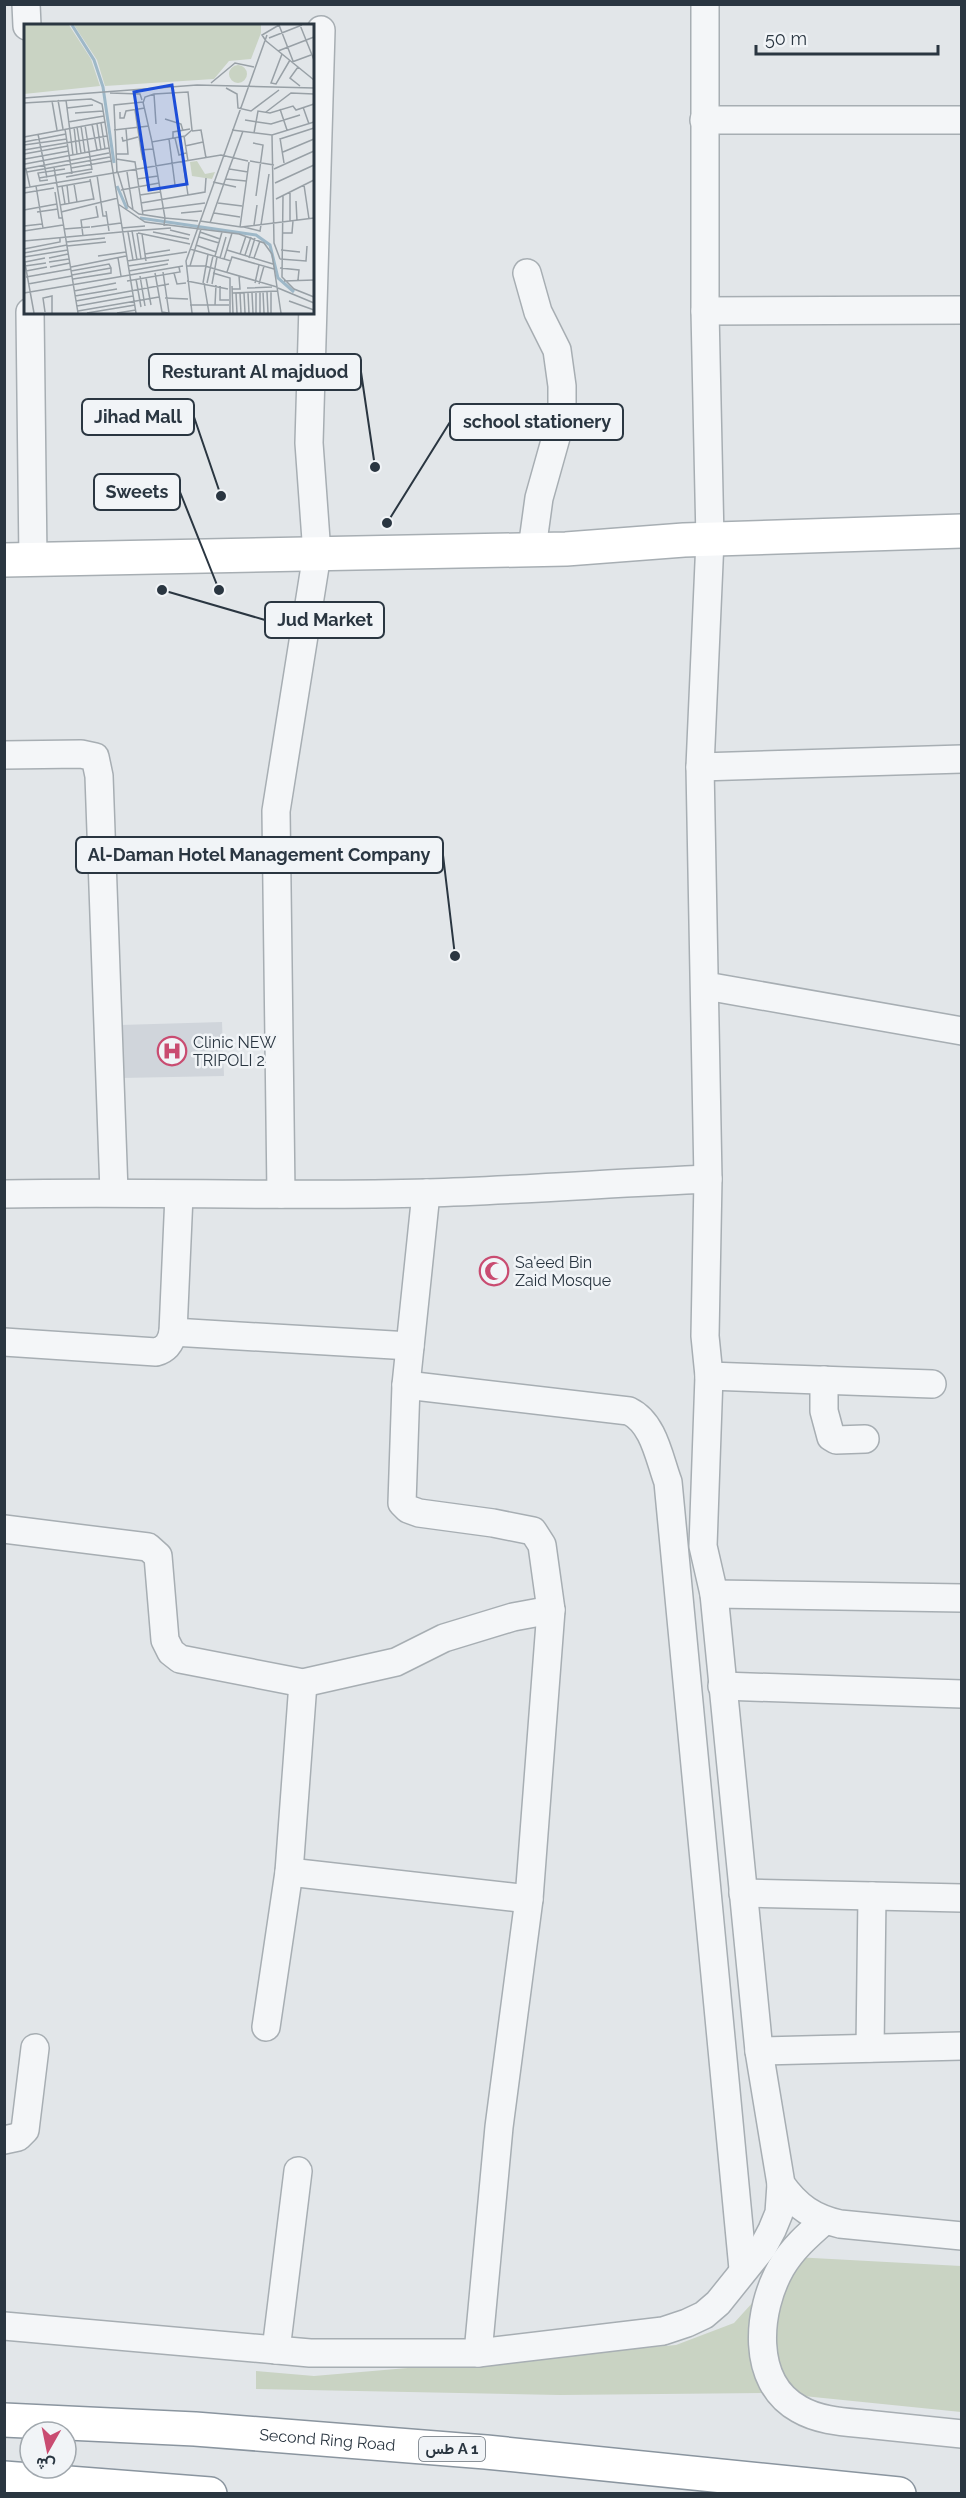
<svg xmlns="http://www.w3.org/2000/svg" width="966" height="2498" font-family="Raleway,Vazirmatn,sans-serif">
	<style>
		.built { fill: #d0d5db }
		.green { fill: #c9d3c3 }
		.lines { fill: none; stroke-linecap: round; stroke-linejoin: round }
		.street-casing { stroke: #a7aeb3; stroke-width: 30 }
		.secondary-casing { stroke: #a7aeb3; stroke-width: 36 }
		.highway-casing { stroke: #8a959f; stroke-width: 36 }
		.street { stroke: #f4f6f8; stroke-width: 27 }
		.secondary { stroke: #fff; stroke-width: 33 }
		.highway { stroke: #fff; stroke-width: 33 }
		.labels { text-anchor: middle; stroke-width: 5; stroke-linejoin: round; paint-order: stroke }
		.shield { fill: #f1f4f7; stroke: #666f78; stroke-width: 1.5 }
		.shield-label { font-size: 15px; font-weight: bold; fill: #2a3641 }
		.poi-label { font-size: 16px; fill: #2a3641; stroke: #f1f4f7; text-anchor: start }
		.street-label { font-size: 16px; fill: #2a3641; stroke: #f1f4f7 }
		.inset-river { fill: none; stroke: #9eb8c8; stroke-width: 3 }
		.inset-road { fill: none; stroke: #98a0a6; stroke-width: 1.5 }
		.view { fill: #1d4ed8; fill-opacity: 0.15; stroke: #1d4ed8; stroke-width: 3 }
		.inset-edge { fill: none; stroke: #2a3641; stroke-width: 3 }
		.leader { fill: none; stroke: #2a3641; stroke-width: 2 }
		.callout-dot { fill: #2a3641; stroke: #f1f4f7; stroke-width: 2 }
		.callout { fill: #f1f4f7; stroke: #2a3641; stroke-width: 2 }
		.callout-label { font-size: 18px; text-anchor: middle; font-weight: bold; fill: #2a3641 }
	</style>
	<rect width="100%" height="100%" fill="#e2e6e9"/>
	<path class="built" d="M222 1022 224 1076 121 1078 120 1025Z"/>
	<path class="green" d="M794 2257 961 2266V2412L774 2393 560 2395 256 2389V2371L314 2376 676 2345 734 2323Z"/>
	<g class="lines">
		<g class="street-casing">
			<g id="street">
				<path d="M26 4 27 26"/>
				<path d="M705 4V311L710 540 700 767 708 1179"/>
				<path d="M704 120H962"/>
				<path d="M527 273 538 312 557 350 562 386V416L539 498 532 549"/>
				<path d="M705 311 962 310"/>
				<path d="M30 312 33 560"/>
				<path d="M4 755 81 754 95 757 99 776 114 1192"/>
				<path d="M700 767 962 759"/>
				<path d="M706 986 962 1031"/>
				<path d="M426 1193 406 1385 402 1503 408 1509 419 1513 493 1523 533 1531 542 1545 551 1610 529 1899 499 2127 478 2353"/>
				<path d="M4 1194C145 1191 286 1197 427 1193 521 1190 615 1183 708 1179L705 1336 709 1376 703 1546 714 1594 759 2051 781 2184C797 2207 814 2218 840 2224L962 2236"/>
				<path d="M281 1194 276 811 317 554 309 443 321 30"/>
				<path d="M173 1332 410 1346"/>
				<path d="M4 1342 156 1352C167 1349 171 1342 173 1332L179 1195"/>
				<path d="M709 1376 932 1384"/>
				<path d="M824 1380V1411L831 1437 836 1440 865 1439"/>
				<path d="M406 1385 629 1411C654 1423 659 1458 668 1482L743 2269"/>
				<path d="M4 1529 148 1547 158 1556 165 1640 171 1652 180 1659 303 1683 396 1662 444 1638 513 1617 551 1610"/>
				<path d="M714 1594 962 1598"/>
				<path d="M722 1686 962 1694"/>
				<path d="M289 1872 529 1899"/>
				<path d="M743 1893 962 1898"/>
				<path d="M266 2027 289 1872 303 1683"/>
				<path d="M870 2048 872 1896"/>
				<path d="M759 2051 962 2046"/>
				<path d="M4 2140 18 2137 25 2130 35 2048"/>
				<path d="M824 2221C808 2235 792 2249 781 2268 757 2310 750 2382 799 2409 821 2422 849 2422 875 2425 904 2428 933 2431 962 2434"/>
				<path d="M4 2326 310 2353H478L663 2331 687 2323 704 2315 718 2303 763 2247 772 2230 779 2213 781 2184"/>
				<path d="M276 2350 298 2171"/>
			</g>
		</g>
		<g class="secondary-casing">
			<path id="secondary" d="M4 560 566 549 684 540 962 531"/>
		</g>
		<g class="highway-casing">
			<g id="highway">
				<path id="s1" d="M4 2420 195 2429 486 2452 899 2494"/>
				<path d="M4 2478 210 2494"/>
			</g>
		</g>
		<use href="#street" class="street"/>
		<use href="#secondary" class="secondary"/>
		<use href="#highway" class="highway"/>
	</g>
	<defs>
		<g id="hospital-ring" transform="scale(1.5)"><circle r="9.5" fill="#f1f4f7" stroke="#c94c71" stroke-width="1.5"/><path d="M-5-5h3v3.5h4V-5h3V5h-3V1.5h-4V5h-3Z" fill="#c94c71"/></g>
		<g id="mosque-ring" transform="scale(1.5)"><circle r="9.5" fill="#f1f4f7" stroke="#c94c71" stroke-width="1.5"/><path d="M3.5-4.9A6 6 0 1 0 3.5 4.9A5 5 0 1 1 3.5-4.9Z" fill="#c94c71"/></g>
	</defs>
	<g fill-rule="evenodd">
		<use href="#hospital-ring" x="172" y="1051"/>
		<use href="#mosque-ring" x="494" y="1271"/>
	</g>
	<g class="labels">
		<rect class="shield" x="419" y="2437" width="66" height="24" rx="4.5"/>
		<g class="shield-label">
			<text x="452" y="2454">طس A 1</text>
		</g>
		<g class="poi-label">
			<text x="193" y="1048">Clinic NEW<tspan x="193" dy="18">TRIPOLI 2</tspan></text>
			<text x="515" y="1268">Sa'eed Bin<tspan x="515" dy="18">Zaid Mosque</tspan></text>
		</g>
		<g class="street-label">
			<text dy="6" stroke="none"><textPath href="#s1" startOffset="324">Second Ring Road</textPath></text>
		</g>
	</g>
	<g transform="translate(24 24)">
		<rect width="290" height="290" fill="#e2e6e9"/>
		<path d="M0 1H45L67 35 76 62 0 70ZM50 1H237V9L227 35 205 37 190 55 81 62 73 36ZM205 50a9 9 0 1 1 18 0a9 9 0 1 1-18 0ZM173 137 181 150 191 148 188 155 168 152 166 138Z" fill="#c9d3c3"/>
		<path class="inset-river" d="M48 1 70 36 79 63 90 139M93 162 103 185M116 194 232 211 246 221 254 254 270 268"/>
		<path class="inset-road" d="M255 1 269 37M276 1 290 36M245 14 278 1M242 17 290 56M242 17 238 11 255 1M254 27 290 13M258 30 247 59 252 60 266 36M268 38 287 31M274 43 266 54 276 62M187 59 211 39 230 43M202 64 213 70 214 84 227 87 255 66M86 69 116 70 118 76M130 70 132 100M0 74 173 61 290 64M34 76 39 105M42 76 49 131M28 77 33 106M0 79 67 75 78 80 112 289M279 83 285 100M43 84 69 81M256 85 263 106M111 86 117 126M96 88V94H100L102 87 121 84M242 88 267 69 290 70M51 89 79 87M141 95 157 100 159 107M221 96 247 100 276 91M44 98 80 92M77 99 81 125M68 100 73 126M73 100 77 126M61 101 68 146M57 102 61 129M50 103 53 130M53 103 57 129M41 105 48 150M90 106 125 102M208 106 248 111 290 98M168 107 177 106 182 134M219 107 205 145 224 148M230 109 234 87 246 89 269 82 272 86 290 80M14 110 23 154M248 111 250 219 256 235M160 112 164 137M0 113 81 98M98 113 99 117 114 113M149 114V108L166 105M151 114 155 131 162 129M256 114 260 139M145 115 151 161M256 115 290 104M0 118 42 110M229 119 239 121 232 172M0 121 43 115M161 122 179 118M0 126 83 112M259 128 290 115M0 130 44 122M92 130H104L102 105M1 135 45 127M92 135 111 138 119 191M119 136 117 126 129 125M226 137 250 141M159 138 164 171M1 140 85 124M30 143 54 289M47 144 87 137M0 145 85 129M2 145 6 163M250 145 290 127M3 148 86 133M103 148 109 186M93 149 90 81 119 78 128 118 161 112 168 106 164 68 130 70 121 73 119 79M94 149 104 182 115 190 141 194 128 118M73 151 79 192H83M42 153 68 148M15 154 68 145M66 155 70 176M113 155 134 152M202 155 222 157M24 156 16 157 14 149 41 145M189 158 212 163M251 159 290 141M50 160 53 178M43 161 45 179M280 161 285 195M12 162 19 204M38 162 41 180M33 163 67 157M0 164 197 131 224 137M97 166 135 159M31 168 35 194H38M266 168V198M0 169 30 164M116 171 136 168M259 172 258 253 270 265 290 273M252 175 290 156M272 177 273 197M117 179 181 168 182 154M194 179 218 182M94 180 121 198 215 210 240 219 248 230 257 289M36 181 69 175M0 186 33 180M82 187 85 207M119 187 181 179M13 188 34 185M37 188 94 174M157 189 178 187M190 189 216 193M176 197 217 203 290 194M186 199 205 145M230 201 233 181M0 202 18 200M140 202 141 194 174 197M67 203 97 199M216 203 225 138M220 203 236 207 245 150M98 204 121 202M40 205 66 203M146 206 166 211M0 207 39 201M104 208 109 236M129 208 165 215M176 208 196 215M113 209 117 235M114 209 166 220M258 209H268L269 197M118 210 122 237M59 212 57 196 74 193 72 182M175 213 195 219M0 217 108 207M42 218 81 214M172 221 192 228M43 222 82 218M0 225 36 218V214M166 225 207 237M203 226 249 240M257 226 276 228M0 229 43 221M121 230 146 226M216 230 222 212M221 231 227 213M74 232 102 228M191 232 198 208M0 233 44 226M0 234 10 289M25 234 44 230M94 234 97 252M196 234 202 213M225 234 231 214M230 234 236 217M200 235 208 209M256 235 282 237 283 222M113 236 108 207 147 204M103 237 163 228M1 238 21 234M25 238 45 235M1 242 22 239M104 242 145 236M162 242H181L253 263M166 242 177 205M26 243 46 239M47 243 102 232M256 244 275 246 274 256M2 247 23 243M47 247 85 240 87 244V249L49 255M105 247 144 240M139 248 145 289M203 248 208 233 250 245M131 249 138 288 144 289M150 249 153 260 162 259M189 249 206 254V289M48 251 87 244M116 252 121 282M2 253 47 245M122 254 127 281M112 255 117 283M103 257 156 248 155 243M163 257 204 265M260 257 290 256M179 259 184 230M180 259 185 289M183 259 189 232M231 259 235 241M4 260 48 252M188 260 193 233M235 260 240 242M196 262V276H205M208 262 209 289M223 264 248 263M254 264 290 279M208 265H216L215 252M50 267 92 259M236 268V289M239 268 240 289M243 268 244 289M247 268V289M0 269 159 242M209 269 254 267M212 269 213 289M216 269 217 289M220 269 221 289M224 269 225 289M228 269 229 289M232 269V289M51 272 93 265M141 274 164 275M52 277 145 260M265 277 290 286M166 281H205M191 281 192 261M53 282 109 272M54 287 135 273M21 288 19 274 28 272V289M63 289 111 281M93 289 112 286M168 289 162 237 243 11"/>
		<path class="view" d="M148 61 163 160 125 166 110 68Z"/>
		<rect width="290" height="290" class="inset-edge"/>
	</g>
	<path class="leader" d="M375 467L361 372M221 496L194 417M387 523L450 422M219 590L180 492M162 590L265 620M455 956L443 855"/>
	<g class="callout-dot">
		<circle cx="375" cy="467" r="6"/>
		<circle cx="221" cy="496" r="6"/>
		<circle cx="387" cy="523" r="6"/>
		<circle cx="219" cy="590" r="6"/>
		<circle cx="162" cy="590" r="6"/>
		<circle cx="455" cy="956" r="6"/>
	</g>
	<g class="callout">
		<rect x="149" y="354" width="212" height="36" rx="6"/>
		<rect x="82" y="399" width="112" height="36" rx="6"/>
		<rect x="450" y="404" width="173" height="36" rx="6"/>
		<rect x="94" y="474" width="86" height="36" rx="6"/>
		<rect x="265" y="602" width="119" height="36" rx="6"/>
		<rect x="76" y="837" width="367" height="36" rx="6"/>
	</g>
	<g class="callout-label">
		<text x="255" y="378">Resturant Al majduod</text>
		<text x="138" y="423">Jihad Mall</text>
		<text x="537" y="428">school stationery</text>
		<text x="137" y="498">Sweets</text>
		<text x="325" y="626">Jud Market</text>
		<text x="259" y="861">Al-Daman Hotel Management Company</text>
	</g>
	<rect width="966" height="2498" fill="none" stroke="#2a3641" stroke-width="12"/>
	<g transform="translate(48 2450) rotate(189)"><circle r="28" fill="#f1f4f7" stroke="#a1a8ae" stroke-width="1.5"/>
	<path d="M0-4.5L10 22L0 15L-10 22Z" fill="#c94c71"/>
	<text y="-9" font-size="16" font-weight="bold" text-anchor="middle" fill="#2a3641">ش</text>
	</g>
	<path d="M756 45v9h182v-9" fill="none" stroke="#2a3641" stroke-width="3"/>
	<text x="765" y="45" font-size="18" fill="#2a3641" stroke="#f1f4f7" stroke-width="4.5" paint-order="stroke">50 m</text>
</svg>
